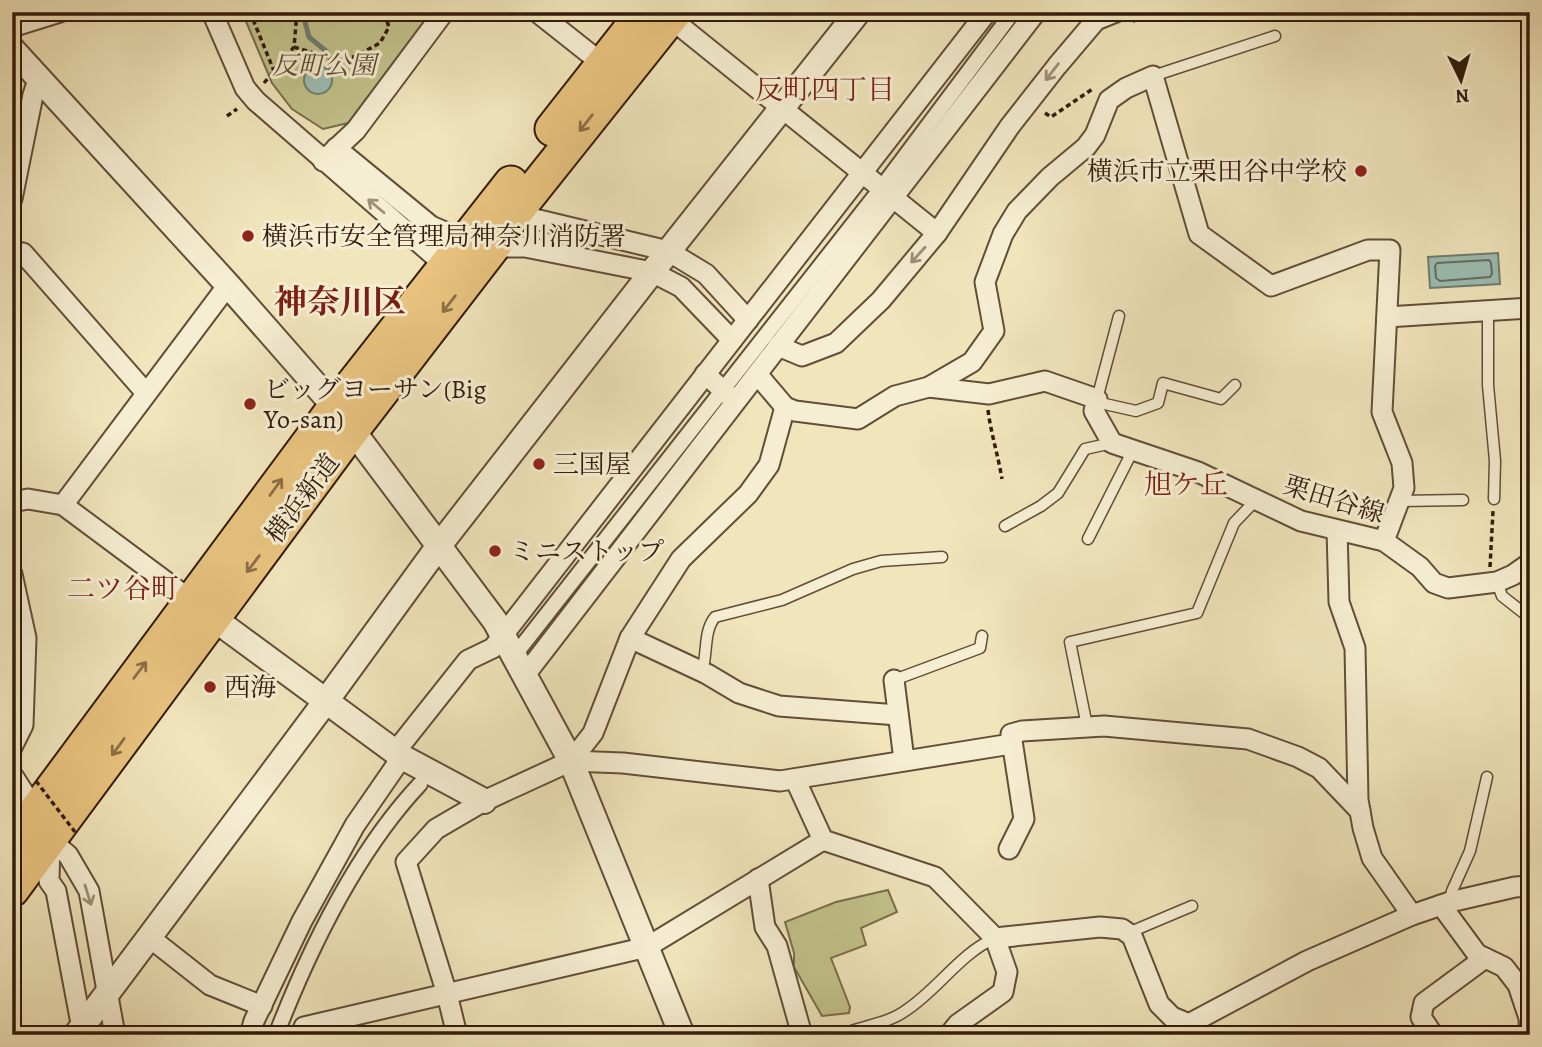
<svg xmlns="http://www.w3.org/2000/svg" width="1542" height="1047" font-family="Alegreya,'Noto Serif JP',serif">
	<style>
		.green { fill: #c2c28b; stroke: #7a6e4c; stroke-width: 2 }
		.water { fill: #9bbeb4; stroke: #717d71; stroke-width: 2 }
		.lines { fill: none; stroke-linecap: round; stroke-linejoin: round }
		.shore { stroke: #676c60; stroke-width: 2 }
		.stream { stroke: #717d71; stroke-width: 5 }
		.service-casing { stroke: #624e38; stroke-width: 13 }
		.pedestrian-casing { stroke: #624e38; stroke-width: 18 }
		.minor-casing { stroke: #624e38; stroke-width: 23 }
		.tertiary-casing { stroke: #624e38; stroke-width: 28 }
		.trunk-casing { stroke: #331b0c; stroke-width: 37 }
		.path { stroke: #331b0c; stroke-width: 3.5; stroke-dasharray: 5 3.5; stroke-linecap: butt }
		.service { stroke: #f6eed3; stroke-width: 10 }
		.pedestrian { stroke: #f6eed3; stroke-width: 14 }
		.minor { stroke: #f6eed3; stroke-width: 19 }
		.tertiary { stroke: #f6eed3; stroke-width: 24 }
		.trunk { stroke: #e8c27e; stroke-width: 33 }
		.path-bridge { stroke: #331b0c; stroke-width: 3.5; stroke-dasharray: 5 3.5; stroke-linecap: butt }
		.oneway { stroke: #9e8f79 }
		.oneway2 { stroke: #8e6e45 }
		.poi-dot { fill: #8f2418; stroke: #f6eed3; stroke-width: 2.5 }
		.labels { text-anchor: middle; stroke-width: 6; stroke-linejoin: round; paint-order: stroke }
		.park-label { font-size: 26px; font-style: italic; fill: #5e4d32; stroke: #f6eed3 }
		.poi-label { font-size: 26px; fill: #331b0c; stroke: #f6eed3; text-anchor: start }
		.street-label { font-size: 26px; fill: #331b0c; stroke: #f6eed3 }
		.neighbourhood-label { font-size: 28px; fill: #7a1f14; stroke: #f6eed3 }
		.district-label { font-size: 33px; font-weight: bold; fill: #7a1f14; stroke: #f6eed3 }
	</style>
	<rect width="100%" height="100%" fill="#f1e5bb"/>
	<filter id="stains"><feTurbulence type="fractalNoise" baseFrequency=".00286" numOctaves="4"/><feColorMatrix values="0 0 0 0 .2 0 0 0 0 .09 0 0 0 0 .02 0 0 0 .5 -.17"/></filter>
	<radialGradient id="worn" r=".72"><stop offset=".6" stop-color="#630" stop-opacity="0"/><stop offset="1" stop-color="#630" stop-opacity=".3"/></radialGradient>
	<g class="green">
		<path d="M242 12H431L348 123 323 129 292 109 272 83Z"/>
		<path d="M888 890 897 912 861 928 866 945 831 958 850 1007 849 1013 822 1016 794 967V953L785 922 836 902Z"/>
	</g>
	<g class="water">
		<circle cx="318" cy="80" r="14"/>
		<path d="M1498 253 1500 284 1430 288 1428 257Z"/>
	</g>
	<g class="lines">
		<path class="shore" d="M1489 260 1491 263 1492 274 1490 277 1440 281 1436 278 1435 266 1437 263Z"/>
		<path class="stream" d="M307 12 304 18 309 37 326 51 332 62 329 72"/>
		<g class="service-casing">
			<g id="service">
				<path d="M1153 76 1275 36"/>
				<path d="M1488 311V385L1495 461 1494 499"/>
				<path d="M1097 399 1119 316"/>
				<path d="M1096 402 1136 411 1158 403 1163 383 1221 399 1235 385"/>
				<path d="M1399 501 1463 500"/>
				<path d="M1005 526 1041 506 1058 493 1085 449 1112 443"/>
				<path d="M1088 539 1133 450"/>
				<path d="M1497 582 1502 596 1530 618"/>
				<path d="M702 671C708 653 703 632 715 617L782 600 853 569 881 561 942 557"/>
				<path d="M894 680 980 648 982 636"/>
				<path d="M1087 726 1070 642 1197 613 1234 523 1255 501"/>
				<path d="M1450 902 1452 891 1470 851 1487 777"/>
				<path d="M1128 933 1192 906"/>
				<path d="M848 1035V1032C866 1026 890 1022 905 1011 938 990 959 954 995 938"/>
			</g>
		</g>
		<g class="pedestrian-casing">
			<g id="pedestrian">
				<path d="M514 656 882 187 1013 12"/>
				<path d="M276 1035C309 950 357 851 420 784"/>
			</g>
		</g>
		<g class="minor-casing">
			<g id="minor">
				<path d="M212 12 245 88 256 101 446 266"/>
				<path d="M537 12 609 69"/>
				<path d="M670 18 937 233"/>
				<path d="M12 27 60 12"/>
				<path d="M336 148 431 226 466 241"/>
				<path d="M323 161 356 130 444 12"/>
				<path d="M12 199 33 95 39 77"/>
				<path d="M514 214 668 251 706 274 748 320"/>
				<path d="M493 247H525L652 272 681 287 732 340"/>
				<path d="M12 251 23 253 146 393"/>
				<path d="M1387 317 1530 308"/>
				<path d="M778 346 802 356 836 343 881 300 937 233 1010 126 1057 66 1096 20 1116 12"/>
				<path d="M705 374 735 401"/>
				<path d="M757 374 785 407 795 411 858 419 895 396 929 387 989 394 1045 381 1097 399 1094 411 1112 443 1198 472 1301 521 1384 541 1420 567 1434 583 1448 588 1497 582 1513 575 1530 563"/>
				<path d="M929 387 972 362 994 331 985 282 1003 234 1017 211 1050 177 1086 147 1095 135 1109 100 1126 88 1153 76 1199 234 1271 286 1368 250H1390L1382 412 1402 463 1404 488 1384 541"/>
				<path d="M12 502 28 499 63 505 192 601"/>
				<path d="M63 505 228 285"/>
				<path d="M1337 530 1339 602 1355 648 1358 800 1363 828 1372 858 1412 915"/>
				<path d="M12 574 26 638 23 725 12 747"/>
				<path d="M630 638 707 674 739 693 779 706 898 715"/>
				<path d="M525 675 1036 12"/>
				<path d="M894 680 904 760"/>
				<path d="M395 752 468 660 493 648 987 12"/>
				<path d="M571 761 593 733 630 638 681 559 748 494 769 465 785 407"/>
				<path d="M795 779 823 840 935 877 995 938 1100 927 1122 929 1132 936 1159 1004 1172 1017 1189 1024 1307 961 1412 915 1450 902 1515 887 1530 886"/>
				<path d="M50 840 68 855 89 891 115 1035"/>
				<path d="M50 841 49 881 56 891 83 1034"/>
				<path d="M1009 849 1024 819 1011 734 1022 731 1104 726 1248 739 1298 757 1319 768 1360 811"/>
				<path d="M758 879 765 927 777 946 802 1035"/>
				<path d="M1441 905 1477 954 1504 967 1518 985 1529 1018 1530 1035"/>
				<path d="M149 937 210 985 262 1006"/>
				<path d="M250 1035 254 1021 302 921 355 825 402 757"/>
				<path d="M302 1035 304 1027 647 947 823 840"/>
				<path d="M457 1035 447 994 406 862 436 829 484 801 571 761 623 763 780 781 1011 744"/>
				<path d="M949 1035 958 1024 1003 992 1007 972 995 938"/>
				<path d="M1433 1035 1421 1017 1424 1003 1485 958"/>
			</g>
		</g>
		<g class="tertiary-casing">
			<g id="tertiary">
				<path d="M12 49 228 285 335 407 495 621 571 761 682 1035"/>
				<path d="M213 618 402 757 484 801"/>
				<path d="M12 779 42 826"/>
				<path d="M76 1035 326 701 438 547 652 272 858 12"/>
			</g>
		</g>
		<g class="trunk-casing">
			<g id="trunk">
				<path d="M552 129 644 12"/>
				<path d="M12 843 335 407 511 183"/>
				<path d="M12 890 353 429 493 247 514 214 675 12"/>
			</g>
		</g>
		<g class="path">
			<path d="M250 12 274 71"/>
			<path d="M1133 21 1165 12"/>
			<path d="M294 47 330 58 354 57 380 43 389 27 384 12"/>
			<path d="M264 83 294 47 297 12"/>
			<path d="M1045 113 1051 117 1094 88"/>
			<path d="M227 116 237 109"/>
			<path d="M988 410C991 434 998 455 1002 479"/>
			<path d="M1490 567 1493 511"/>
		</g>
		<use href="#service" class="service"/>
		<use href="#pedestrian" class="pedestrian"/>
		<use href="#minor" class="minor"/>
		<use href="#tertiary" class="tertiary"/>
		<use href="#trunk" class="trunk"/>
		<path class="path-bridge" d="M36 781 75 832"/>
	</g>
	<defs><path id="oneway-shaft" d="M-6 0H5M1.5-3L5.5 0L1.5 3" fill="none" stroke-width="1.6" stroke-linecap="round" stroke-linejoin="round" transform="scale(1.75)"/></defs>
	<g class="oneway">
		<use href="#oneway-shaft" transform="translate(1052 72) rotate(128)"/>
		<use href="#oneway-shaft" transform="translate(376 206) rotate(-140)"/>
		<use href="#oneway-shaft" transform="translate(918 255) rotate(132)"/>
		<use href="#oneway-shaft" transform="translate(88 895) rotate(73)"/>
	</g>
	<g class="oneway2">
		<use href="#oneway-shaft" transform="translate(586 123) rotate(128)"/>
		<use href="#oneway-shaft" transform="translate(449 304) rotate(128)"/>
		<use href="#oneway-shaft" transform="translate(276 487) rotate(-54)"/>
		<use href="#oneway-shaft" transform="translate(253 564) rotate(127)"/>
		<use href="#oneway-shaft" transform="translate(140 670) rotate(-53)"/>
		<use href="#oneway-shaft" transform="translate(118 747) rotate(126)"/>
	</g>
	<g class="poi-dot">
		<circle cx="1361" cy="171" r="7"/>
		<circle cx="248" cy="236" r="7"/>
		<circle cx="250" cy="404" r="7"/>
		<circle cx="539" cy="464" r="7"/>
		<circle cx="495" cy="551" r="7"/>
		<circle cx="210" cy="687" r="7"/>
	</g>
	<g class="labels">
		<g class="park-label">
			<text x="324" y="74">反町公園</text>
		</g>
		<g class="poi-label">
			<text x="1347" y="180" text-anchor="end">横浜市立栗田谷中学校</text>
			<text x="262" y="245">横浜市安全管理局神奈川消防署</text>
			<text x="264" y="398">ビッグヨーサン(Big<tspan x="264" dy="30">Yo-san)</tspan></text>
			<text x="553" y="473">三国屋</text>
			<text x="509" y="560">ミニストップ</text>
			<text x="224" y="696">西海</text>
		</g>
		<g class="street-label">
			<text transform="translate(302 498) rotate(-53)" y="9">横浜新道</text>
			<text transform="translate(1334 499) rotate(17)" y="9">栗田谷線</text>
		</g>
		<g class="neighbourhood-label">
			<text x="825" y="99">反町四丁目</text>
			<text x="1186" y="494">旭ケ丘</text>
			<text x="123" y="598">二ツ谷町</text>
		</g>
		<g class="district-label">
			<text x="340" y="313">神奈川区</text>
		</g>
	</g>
	<rect width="1542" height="1047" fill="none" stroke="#f1e5bb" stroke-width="42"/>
	<rect x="14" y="14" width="1514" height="1019" fill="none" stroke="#331b0c" stroke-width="3.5"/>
	<rect x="21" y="21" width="1500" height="1005" fill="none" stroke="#331b0c" stroke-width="2"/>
	<g transform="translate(1461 80) rotate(175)" stroke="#f6eed3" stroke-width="5" paint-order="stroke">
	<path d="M0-5L12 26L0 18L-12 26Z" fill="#331b0c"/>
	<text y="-10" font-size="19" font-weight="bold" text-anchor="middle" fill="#331b0c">N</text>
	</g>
	<rect width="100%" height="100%" filter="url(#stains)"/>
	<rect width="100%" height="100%" fill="url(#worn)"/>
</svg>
